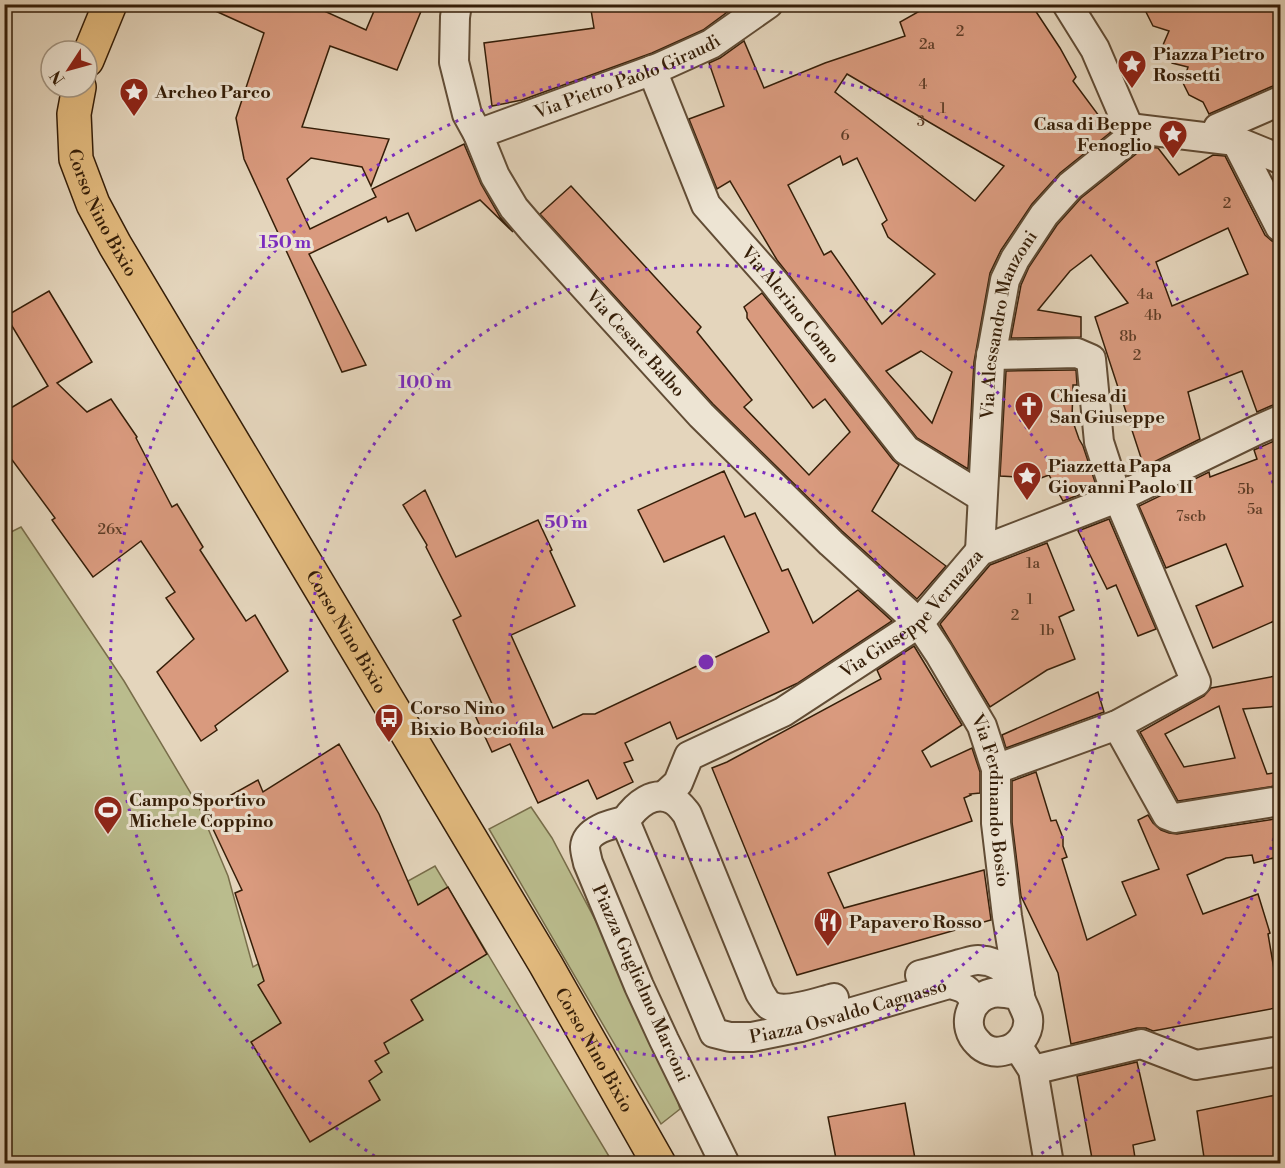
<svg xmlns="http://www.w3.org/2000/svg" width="1285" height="1168" font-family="'Libre Bodoni',serif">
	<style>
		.green { fill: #babc8d; stroke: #786d4a; stroke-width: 1.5 }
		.building { fill: #d99a7e; stroke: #351e08; stroke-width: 1.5; fill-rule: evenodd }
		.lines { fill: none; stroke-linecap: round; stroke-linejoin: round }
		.minor-casing { stroke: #614c35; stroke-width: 32 }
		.major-casing { stroke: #351e08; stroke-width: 36 }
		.minor { stroke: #ede4d3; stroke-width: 28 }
		.major { stroke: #e2ba7e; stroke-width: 33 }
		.ring { fill: none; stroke: #7b2cbf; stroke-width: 3; stroke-dasharray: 3 6 }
		.labels { text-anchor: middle; stroke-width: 6; stroke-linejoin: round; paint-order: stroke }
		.number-label { font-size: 15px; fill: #5e3d26 }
		.poi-label { font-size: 18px; font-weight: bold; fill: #351e08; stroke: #ede4d3; text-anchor: start }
		.street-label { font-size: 18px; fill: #351e08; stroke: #ede4d3 }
		.centre { fill: #7b2cbf; stroke: #ede4d3; stroke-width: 3 }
		.ring-label { font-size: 18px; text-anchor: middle; font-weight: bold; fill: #7b2cbf; stroke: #ede4d3; stroke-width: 6; stroke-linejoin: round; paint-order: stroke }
	</style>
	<rect width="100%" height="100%" fill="#e4d5bc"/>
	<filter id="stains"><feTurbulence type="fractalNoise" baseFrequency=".00333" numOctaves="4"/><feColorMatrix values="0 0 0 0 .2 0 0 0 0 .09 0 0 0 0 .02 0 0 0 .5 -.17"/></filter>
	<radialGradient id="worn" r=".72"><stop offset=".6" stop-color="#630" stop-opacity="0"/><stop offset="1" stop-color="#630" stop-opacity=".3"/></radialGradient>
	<g class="green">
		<path d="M21 527 124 681 199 807 228 876 253 967 435 866 613 1163H5L4 531 7 534Z"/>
		<path d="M531 807 552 838 660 1043 680 1109 661 1124 489 829Z"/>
	</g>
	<g class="building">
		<path d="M200 4H309L366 30 377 4H424L397 70 330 46 302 127 389 139 371 186 362 167 311 158 287 179 310 229 376 197 372 189 464 144 481 184 500 217 513 232 480 200 416 231 408 213 388 222 386 217 309 254 366 365 342 372 244 159 236 118 264 33Z"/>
		<path d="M590 4H728L730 10 703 30 652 53 522 100 492 106 484 43 594 28Z"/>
		<path d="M932 4H1031L1060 48 1076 77 1073 81 1111 132 1060 173 1032 204 1001 250 990 273 974 362 968 469 917 438 777 260 730 181 717 189 689 119 724 106 709 63 720 58 744 41 764 88 825 63 905 36 900 22ZM847 74 1004 166 975 201 835 92ZM840 156 843 165 857 158 887 220 882 224 888 237 935 274 882 324 831 251 824 255 788 185ZM921 351 952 372 932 423 886 371Z"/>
		<path d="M1142 4H1281V85L1273 86 1209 114 1203 102 1189 95 1183 83 1188 67 1172 63 1163 45 1169 31 1153 26Z"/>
		<path d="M1146 147 1158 148 1179 175 1213 155 1225 156 1265 235 1272 241 1281 243V404L1273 405 1257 412 1242 371 1188 392 1200 439 1144 467 1095 317 1128 303 1091 255 1070 271 1038 310 1081 317V337L1011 338 1021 285 1029 267 1057 225 1081 198 1136 154 1139 149ZM1228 228 1248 274 1172 306 1156 262Z"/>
		<path d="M571 186 701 327 697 332 752 400 744 407 809 475 850 432 825 399 813 408 747 318V313L744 307 762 293 893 460 899 465 872 511 946 566 917 599 842 531 713 404 540 214Z"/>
		<path d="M49 291 92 362 57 383 87 412 111 399 137 437 136 438 172 507 177 504 203 547 200 550 246 621 255 615 288 671 215 726 217 730 201 741 157 672 194 639 166 598 175 592 141 541 93 577 52 520 55 518 4 449V412L48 386 6 316Z"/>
		<path d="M1074 370H1076L1077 385H1073L1072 419 1079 439 1083 446 1097 488 1063 501 1049 475 1041 478 1000 476 1006 371Z"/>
		<path d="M1281 438V618L1213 648 1196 606 1243 586 1226 544 1166 568 1139 506 1209 472 1210 477 1257 459 1254 450Z"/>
		<path d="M724 471 745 517 755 513 782 571 788 569 813 623 858 590 892 621 798 683 677 739 670 722 625 743 633 760 624 763 633 782 597 799 588 780 538 803 510 744 492 752 475 715 493 706 453 620 461 616 426 547 427 545 403 505 425 490 456 557 538 520 552 550 550 551 575 606 511 635 553 728 583 714H595L769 632 724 536 664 562 638 510Z"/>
		<path d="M1109 519 1156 629 1138 636 1116 585 1107 589 1078 531Z"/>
		<path d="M1047 543 1074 610 1059 617 1075 659 1047 670 990 707 940 624 990 565Z"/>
		<path d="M914 646 962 725 922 751 931 767 972 748 980 772V793L970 794 971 795 964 798 972 821 828 873 844 908 984 870 991 920 797 975 712 768 727 762 881 679 877 670Z"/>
		<path d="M1281 675V706L1243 709 1267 774 1281 772V785L1178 801 1140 732 1204 696 1211 688ZM1219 706 1235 758 1184 767 1165 734Z"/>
		<path d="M1098 692 1104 712 1006 748 1002 735Z"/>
		<path d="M339 744 379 814 418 905 448 887 487 954 411 1000 423 1020 384 1043 389 1053 375 1061 382 1072 369 1081 380 1100 310 1142 251 1042 281 1023 258 985 264 981 235 893 242 890 204 810 258 780 263 792Z"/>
		<path d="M1036 772 1051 821 1056 820 1063 838V846L1067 857 1062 859 1087 940 1136 915 1122 882 1159 869 1138 820 1148 815 1153 823 1161 830 1169 833 1177 834 1281 818V856L1254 863 1252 855 1226 858 1187 875 1203 914 1258 894 1270 933 1268 934 1276 981 1281 980V1007L1153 1031 1146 1028H1137L1071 1044 1058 973 1021 896 1012 822V781Z"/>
		<path d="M1137 1062 1155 1140 1133 1145 1136 1164H1093L1077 1076Z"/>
		<path d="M1281 1094V1164H1205L1197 1111Z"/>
		<path d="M905 1103 916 1164H837L828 1117Z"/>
	</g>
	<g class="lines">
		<g class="minor-casing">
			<g id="minor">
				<path id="s1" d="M457 4 455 17 454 62 467 114 478 134 495 176 514 208 532 229 701 415 831 543 919 623 939 653 982 726 996 769V823L1007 916 1020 996"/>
				<path id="s2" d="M652 70 706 205 774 282 906 450 982 497"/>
				<path d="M1280 101 1218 128 1236 141 1280 227"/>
				<path d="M1129 128 1236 141 1280 159"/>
				<path id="s3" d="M478 134 658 68 711 44 768 4"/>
				<path d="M991 355 1077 353 1091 359 1099 442 1114 488 1196 682 1117 725 996 769"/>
				<path id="s4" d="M980 551 990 363 1005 280 1015 259 1044 215 1070 186 1126 141 1129 128 1095 49 1067 4"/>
				<path d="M1117 725 1167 815 1175 818 1280 801"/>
				<path id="s5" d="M664 796 678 783 689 756 783 712 919 623 980 551 1117 498 1257 430 1280 420"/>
				<path d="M625 821C636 805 654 789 673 800 679 803 683 809 687 814L760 993C763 997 765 1002 769 1005 784 1015 818 1002 834 998"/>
				<path d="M920 975C933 972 946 968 960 964 965 963 972 960 978 960 981 960 984 961 987 961 1008 966 1014 981 1021 1000 1023 1006 1027 1012 1028 1018 1030 1033 1018 1049 1003 1051 994 1053 984 1050 978 1043 961 1027 969 998 992 993 1001 991 1011 994 1020 996"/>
				<path d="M1022 1053 1033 1070 1049 1164"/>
				<path d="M1033 1070 1141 1044 1196 1065 1280 1051"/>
				<path id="s6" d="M725 1164 664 1040 639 986 588 863C587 858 585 852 585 847 586 830 611 824 625 821L714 1033 730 1037H752L801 1027 949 984C964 987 968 989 975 1002"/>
			</g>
		</g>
		<g class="major-casing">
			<g id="major">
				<path d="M87 60 110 4"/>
				<path id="s7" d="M79 87 74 114 76 159 93 204 115 245 546 965 659 1164"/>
			</g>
		</g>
		<use href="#minor" class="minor"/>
		<use href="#major" class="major"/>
	</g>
	<g class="ring">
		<circle cx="706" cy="662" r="198"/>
		<circle cx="706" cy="662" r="397"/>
		<path d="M1279 821A595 595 0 0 1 1030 1161M382 1161A595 595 0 1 1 1279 503"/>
	</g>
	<defs>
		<g id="sight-pin" transform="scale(1.5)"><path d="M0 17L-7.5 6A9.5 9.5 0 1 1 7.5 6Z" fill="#8f2418" stroke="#ede4d3"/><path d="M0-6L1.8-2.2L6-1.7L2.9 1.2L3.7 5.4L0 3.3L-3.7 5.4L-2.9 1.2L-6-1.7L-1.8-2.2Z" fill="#fff"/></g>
		<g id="church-pin" transform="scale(1.5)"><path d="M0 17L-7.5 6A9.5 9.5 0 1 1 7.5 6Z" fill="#8f2418" stroke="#ede4d3"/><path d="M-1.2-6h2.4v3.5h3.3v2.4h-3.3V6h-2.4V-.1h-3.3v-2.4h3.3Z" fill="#fff"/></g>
		<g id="bus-pin" transform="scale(1.5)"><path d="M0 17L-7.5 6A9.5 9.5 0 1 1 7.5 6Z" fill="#8f2418" stroke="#ede4d3"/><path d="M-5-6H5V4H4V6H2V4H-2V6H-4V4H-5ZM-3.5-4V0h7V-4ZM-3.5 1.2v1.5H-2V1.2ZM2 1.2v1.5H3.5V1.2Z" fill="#fff"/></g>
		<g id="stadium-pin" transform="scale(1.5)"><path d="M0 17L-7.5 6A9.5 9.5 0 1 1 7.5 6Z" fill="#8f2418" stroke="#ede4d3"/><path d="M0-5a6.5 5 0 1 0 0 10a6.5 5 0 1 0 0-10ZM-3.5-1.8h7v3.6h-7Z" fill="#fff"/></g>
		<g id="restaurant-pin" transform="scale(1.5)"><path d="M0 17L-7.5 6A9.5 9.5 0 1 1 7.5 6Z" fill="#8f2418" stroke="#ede4d3"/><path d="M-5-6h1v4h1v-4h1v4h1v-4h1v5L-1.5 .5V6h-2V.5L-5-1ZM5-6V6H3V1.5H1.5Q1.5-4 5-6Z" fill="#fff"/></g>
	</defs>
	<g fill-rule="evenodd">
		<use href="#sight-pin" x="1132" y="64"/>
		<use href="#sight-pin" x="134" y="92"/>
		<use href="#sight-pin" x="1173" y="134"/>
		<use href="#church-pin" x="1029" y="406"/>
		<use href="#sight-pin" x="1027" y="476"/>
		<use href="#bus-pin" x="389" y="718"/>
		<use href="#stadium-pin" x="108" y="810"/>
		<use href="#restaurant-pin" x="828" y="922"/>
	</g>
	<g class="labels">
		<g class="number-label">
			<text x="960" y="36">2</text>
			<text x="927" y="49">2a</text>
			<text x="923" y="89">4</text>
			<text x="943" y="113">1</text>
			<text x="921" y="126">3</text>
			<text x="845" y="140">6</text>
			<text x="1227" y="208">2</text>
			<text x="1145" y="299">4a</text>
			<text x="1153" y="320">4b</text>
			<text x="1128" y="341">8b</text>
			<text x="1137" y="360">2</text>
			<text x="1246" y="494">5b</text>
			<text x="1255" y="514">5a</text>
			<text x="1191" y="521">7scb</text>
			<text x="110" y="534">26x</text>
			<text x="1033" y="568">1a</text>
			<text x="1030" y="604">1</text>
			<text x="1015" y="620">2</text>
			<text x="1047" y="635">1b</text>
		</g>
		<g class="poi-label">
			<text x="1153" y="60">Piazza Pietro<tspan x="1153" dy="21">Rossetti</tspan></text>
			<text x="155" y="98">Archeo Parco</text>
			<text x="1152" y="130" text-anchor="end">Casa di Beppe<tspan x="1152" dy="21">Fenoglio</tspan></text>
			<text x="1050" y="402">Chiesa di<tspan x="1050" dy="21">San Giuseppe</tspan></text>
			<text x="1048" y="472">Piazzetta Papa<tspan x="1048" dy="21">Giovanni Paolo II</tspan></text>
			<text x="410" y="714">Corso Nino<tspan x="410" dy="21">Bixio Bocciofila</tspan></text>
			<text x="129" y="806">Campo Sportivo<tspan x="129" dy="21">Michele Coppino</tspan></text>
			<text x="849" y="928">Papavero Rosso</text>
		</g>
		<g class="street-label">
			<text dy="6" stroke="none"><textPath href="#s3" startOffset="160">Via Pietro Paolo Giraudi</textPath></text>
			<text dy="6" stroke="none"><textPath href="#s7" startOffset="132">Corso Nino Bixio</textPath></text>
			<text dy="6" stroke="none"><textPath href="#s2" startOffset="276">Via Alerino Como</textPath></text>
			<text dy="6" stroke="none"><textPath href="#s4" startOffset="230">Via Alessandro Manzoni</textPath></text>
			<text dy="6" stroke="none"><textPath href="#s1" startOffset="399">Via Cesare Balbo</textPath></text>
			<text dy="6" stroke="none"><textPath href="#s5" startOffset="315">Via Giuseppe Vernazza</textPath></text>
			<text dy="6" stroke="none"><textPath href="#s7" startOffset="618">Corso Nino Bixio</textPath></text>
			<text dy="6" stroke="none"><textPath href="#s1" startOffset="994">Via Ferdinando Bosio</textPath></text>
			<text transform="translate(641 983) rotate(66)" y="6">Piazza Guglielmo Marconi</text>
			<text dy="6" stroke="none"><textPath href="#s6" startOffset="766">Piazza Osvaldo Cagnasso</textPath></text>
			<text dy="6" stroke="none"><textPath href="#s7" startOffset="1104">Corso Nino Bixio</textPath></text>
		</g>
	</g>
	<circle cx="706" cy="662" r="9" class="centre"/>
	<g class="ring-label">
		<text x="285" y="248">150 m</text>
		<text x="425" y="388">100 m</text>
		<text x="566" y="528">50 m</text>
	</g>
	<rect width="1285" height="1168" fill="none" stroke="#e4d5bc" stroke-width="24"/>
	<rect x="6" y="6" width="1273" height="1156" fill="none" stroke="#351e08" stroke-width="3"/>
	<rect x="12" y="12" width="1261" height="1144" fill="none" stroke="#351e08" stroke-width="1.5"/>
	<g transform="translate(69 69) rotate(234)"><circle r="28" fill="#ede4d3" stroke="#a39582" stroke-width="1.5"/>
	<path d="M0-4.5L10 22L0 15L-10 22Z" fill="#8f2418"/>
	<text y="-9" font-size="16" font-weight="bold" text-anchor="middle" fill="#351e08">N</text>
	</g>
	<rect width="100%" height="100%" filter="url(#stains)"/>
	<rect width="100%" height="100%" fill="url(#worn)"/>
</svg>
